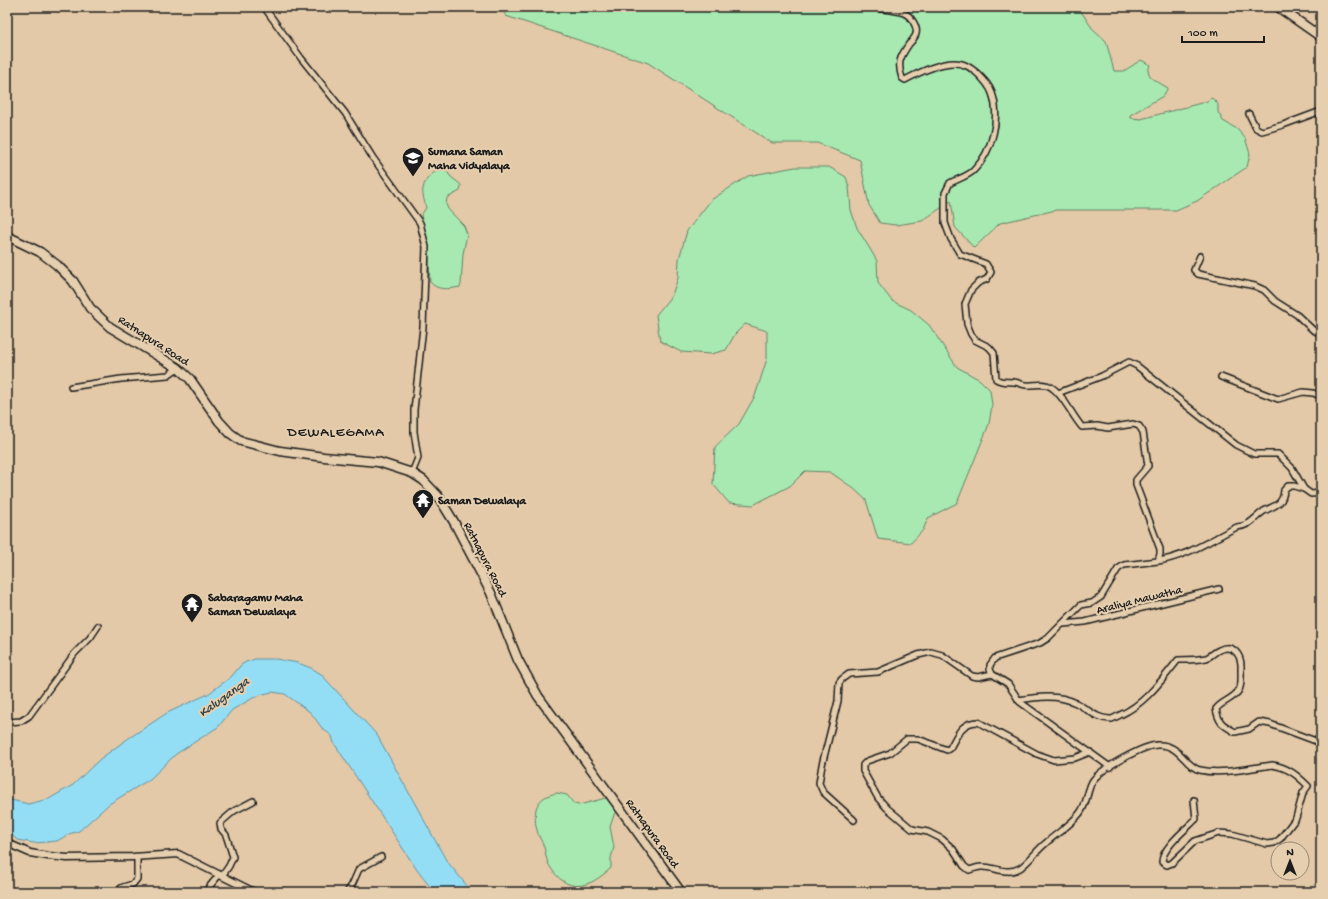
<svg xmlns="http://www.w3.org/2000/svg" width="1328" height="899" font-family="'Gochi Hand',sans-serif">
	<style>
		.green { fill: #a8e9b1; stroke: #628266 }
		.water { fill: #94def5; stroke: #64909e }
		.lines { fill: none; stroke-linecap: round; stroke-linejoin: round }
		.minor-casing { stroke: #1c1c1c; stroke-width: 8 }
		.tertiary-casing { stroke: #1c1c1c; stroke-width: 9 }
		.trunk-casing { stroke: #1c1c1c; stroke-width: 11 }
		.minor { stroke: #e6cfaf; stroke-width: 5 }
		.tertiary { stroke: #e6cfaf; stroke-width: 6 }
		.trunk { stroke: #e6cfaf; stroke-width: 8 }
		.labels { text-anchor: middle; stroke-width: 4; stroke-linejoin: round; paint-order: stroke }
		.poi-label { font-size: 12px; font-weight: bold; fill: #1c1c1c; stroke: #e6cfaf; text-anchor: start }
		.street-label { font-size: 12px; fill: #1c1c1c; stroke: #e6cfaf }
		.water-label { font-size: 13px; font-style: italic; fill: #344347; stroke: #e6cfaf }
		.quarter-label { font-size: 14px; letter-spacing: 1px; fill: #1c1c1c; stroke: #e6cfaf }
	</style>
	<rect width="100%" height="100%" fill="#e3c9a7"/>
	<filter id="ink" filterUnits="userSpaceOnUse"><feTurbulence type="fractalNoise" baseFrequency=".025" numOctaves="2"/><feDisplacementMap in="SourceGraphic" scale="8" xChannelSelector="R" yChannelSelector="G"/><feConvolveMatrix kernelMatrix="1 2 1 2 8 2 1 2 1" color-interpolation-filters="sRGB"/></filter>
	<g filter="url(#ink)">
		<g class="green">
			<path d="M501 7H1078L1092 28 1106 41 1114 71H1124L1141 60 1150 65 1148 71 1151 78 1168 88 1163 96 1130 115 1131 118 1141 119 1205 102 1212 98 1218 104V112L1223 121 1237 129 1245 138 1250 154 1247 167 1197 201 1176 210H1056L1000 223 974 248 955 227 951 201 922 221 896 225 880 223 869 205 860 160 817 143H772L648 63 506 16Z"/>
			<path d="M795 167H829L846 177 849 187 851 210 857 228 870 249 877 261 878 283 892 301 911 310 929 325 957 367 980 380 990 390 992 405 989 424 957 503 928 518 923 530 911 543 878 539 866 500 853 488 830 472 805 471 790 486 753 505 729 503 713 484 715 447 739 424 755 396 767 359V331L745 324 735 334 726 350 711 354 681 352 660 341 656 315 672 295 678 278 679 259 687 231 711 200 748 176Z"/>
			<path d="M445 168 450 176 461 185 460 191 447 198 446 204 448 209 464 226 467 234 463 254 461 284 460 287C450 289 437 291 430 282L428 243 421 215 426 208C425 202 422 195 423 189 425 177 434 171 445 168Z"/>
			<path d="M557 793 567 795 574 804 579 805 606 798 613 806 615 812 610 827 614 847 611 858V868C588 889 567 895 549 865 546 860 546 853 544 847 542 841 538 836 537 830 535 825 535 814 536 809 539 798 548 795 557 793Z"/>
		</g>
		<path class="water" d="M255 659H276L298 663 311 668 321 674 330 684 377 735 446 860 472 892H434L417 870 334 743 332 736 322 728 311 713 285 694 272 692 263 694 253 698 232 710 218 727 176 754 150 779 109 804 79 831 69 834 57 841 34 843 17 840 7 830V799L28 804 49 799 73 785 100 759 126 740 167 713 208 694 231 677 241 665 246 662Z"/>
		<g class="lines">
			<g class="minor-casing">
				<g id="minor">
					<path d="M264 7 301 58 345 113 373 158 420 223 426 247 423 327 414 410V432L418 458 412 473"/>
					<path d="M871 7C880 9 897 10 904 13 911 16 918 27 916 34 915 37 912 41 909 44 900 57 897 63 902 78L905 80C918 73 938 63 954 63 964 63 970 67 978 74 984 80 989 85 992 93 1001 118 992 152 974 170 969 176 957 179 950 183L945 193V223L951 239 960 254 986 264 991 272 987 279 978 283 971 290 965 304 967 324 971 334 975 340 989 347 994 353 996 379C1002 383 1007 381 1014 382 1018 382 1022 385 1026 385 1035 386 1043 382 1051 387 1063 394 1072 416 1082 427L1097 426 1108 428 1133 424 1139 426 1143 432 1148 466 1136 480V485L1160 549V554L1158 561 1124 565 1118 569 1101 597 1092 603 1081 605 1048 638 1040 643 995 658 990 665V669L992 674 1008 684 1020 702 1110 767"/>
					<path d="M1249 114 1256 128 1262 131 1283 125 1321 111"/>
					<path d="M1200 256 1194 270 1198 274 1255 286 1264 290 1275 301 1297 315 1313 330 1321 334"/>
					<path d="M1221 377 1278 399 1303 392 1313 393 1321 396"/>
					<path d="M71 387 121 379 168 375 178 368"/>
					<path d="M1058 393 1102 376 1129 362 1137 366 1236 445 1254 454H1278L1292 468 1304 489"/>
					<path d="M1158 561C1186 557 1212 539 1237 527 1250 526 1254 518 1264 511 1275 505 1283 505 1284 490L1288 486H1294L1304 489 1311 494 1321 493"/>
					<path d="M1063 624 1085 622 1219 589"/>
					<path d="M1018 700C1037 697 1058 694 1076 703 1088 709 1097 720 1112 719 1114 718 1118 716 1120 715 1145 704 1161 681 1178 660 1187 660 1197 660 1206 658 1210 657 1214 652 1219 650 1233 643 1242 655 1241 669 1241 675 1242 685 1239 690 1234 699 1222 701 1216 709 1219 724 1223 725 1235 732L1249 729 1259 722 1270 724 1321 743"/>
					<path d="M7 722 21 721 29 716 75 653 90 638 98 626"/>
					<path d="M1090 752 1075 758 1054 760 1037 754 978 722C961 722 957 736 950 748L947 750 918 739H907L890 753 867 761 863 765V771L878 798 887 808 912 829 928 832 942 839 953 849 964 866 969 870C973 869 977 867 981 867 994 866 1006 876 1020 868 1027 864 1038 849 1046 843 1057 833 1071 825 1080 813 1087 804 1087 791 1092 782 1099 769 1143 746 1157 745 1180 743 1185 767 1200 770 1221 775 1250 768 1272 765 1288 767 1298 776 1308 786L1303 793 1296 818 1280 839 1274 843 1267 844 1232 834 1219 833 1195 841 1172 863 1167 865 1162 862C1162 848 1186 829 1196 819L1194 800"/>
					<path d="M854 820 823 792 819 783 822 765 838 701 839 683 842 679 849 674 878 672 918 655 931 652 942 655 972 676 978 677 992 674"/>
					<path d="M222 876 229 866 233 857 226 835 221 829 220 823 234 811 253 801"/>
					<path d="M114 892 123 887 133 884 137 879V857"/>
					<path d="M205 892 219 875"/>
					<path d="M347 892 352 885 359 869 381 857"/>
				</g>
			</g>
			<g class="tertiary-casing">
				<path id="tertiary" d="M7 843 30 853 48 856 67 858 133 857 178 854 254 892"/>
			</g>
			<g class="trunk-casing">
				<g id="trunk">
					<path d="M1278 7 1321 37"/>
					<path d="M7 236 40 252 57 265 73 281 90 308 110 327 178 368 190 379 219 421 230 433 241 441 280 451 324 457 378 462 412 473 423 480 438 496 454 522 491 593 518 660 538 696 681 892"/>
				</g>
			</g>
			<use href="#minor" class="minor"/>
			<use href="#tertiary" class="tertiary"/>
			<use href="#trunk" class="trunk"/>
		</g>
	</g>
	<defs>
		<g id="school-pin" transform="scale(1.15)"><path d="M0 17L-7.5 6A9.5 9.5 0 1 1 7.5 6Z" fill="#1c1c1c" stroke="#e6cfaf"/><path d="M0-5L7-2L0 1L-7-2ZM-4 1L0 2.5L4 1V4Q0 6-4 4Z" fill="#fff"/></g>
		<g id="temple-pin" transform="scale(1.15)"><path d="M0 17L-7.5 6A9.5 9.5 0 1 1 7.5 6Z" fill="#1c1c1c" stroke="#e6cfaf"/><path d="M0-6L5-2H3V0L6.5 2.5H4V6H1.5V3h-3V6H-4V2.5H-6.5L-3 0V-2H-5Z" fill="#fff"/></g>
	</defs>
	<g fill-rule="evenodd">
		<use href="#school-pin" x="413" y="158"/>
		<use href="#temple-pin" x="423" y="500"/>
		<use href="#temple-pin" x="192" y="604"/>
	</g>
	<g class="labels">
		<g class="poi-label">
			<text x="428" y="155">Sumana Saman<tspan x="428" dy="14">Maha Vidyalaya</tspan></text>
			<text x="438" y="504">Saman Dewalaya</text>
			<text x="208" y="601">Sabaragamu Maha<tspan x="208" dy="14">Saman Dewalaya</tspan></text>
		</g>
		<g class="street-label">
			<text transform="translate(154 340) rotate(33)" y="4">Ratnapura Road</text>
			<text transform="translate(486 559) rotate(63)" y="4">Ratnapura Road</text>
			<text transform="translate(1139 599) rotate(-14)" y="4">Araliya Mawatha</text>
			<text transform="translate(653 833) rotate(54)" y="4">Ratnapura Road</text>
		</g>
		<g class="water-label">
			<text transform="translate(223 696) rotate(-36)" y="5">Kaluganga</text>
		</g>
		<g class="quarter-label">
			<text x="336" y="436">DEWALEGAMA</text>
		</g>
	</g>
	<rect width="1328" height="899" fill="none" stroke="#e6cfaf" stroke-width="24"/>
	<rect x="12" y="12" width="1304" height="875" fill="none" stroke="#1c1c1c" stroke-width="1.5" filter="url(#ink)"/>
	<g transform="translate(1290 861)"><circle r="19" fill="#e6cfaf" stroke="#958774"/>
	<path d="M0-3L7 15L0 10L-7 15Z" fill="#1c1c1c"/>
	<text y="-6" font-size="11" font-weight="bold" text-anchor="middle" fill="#1c1c1c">N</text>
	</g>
	<path d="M1182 36v6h82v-6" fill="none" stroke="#1c1c1c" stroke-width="2"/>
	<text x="1188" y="36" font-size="12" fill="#1c1c1c" stroke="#e6cfaf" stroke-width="3" paint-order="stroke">100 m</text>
</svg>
